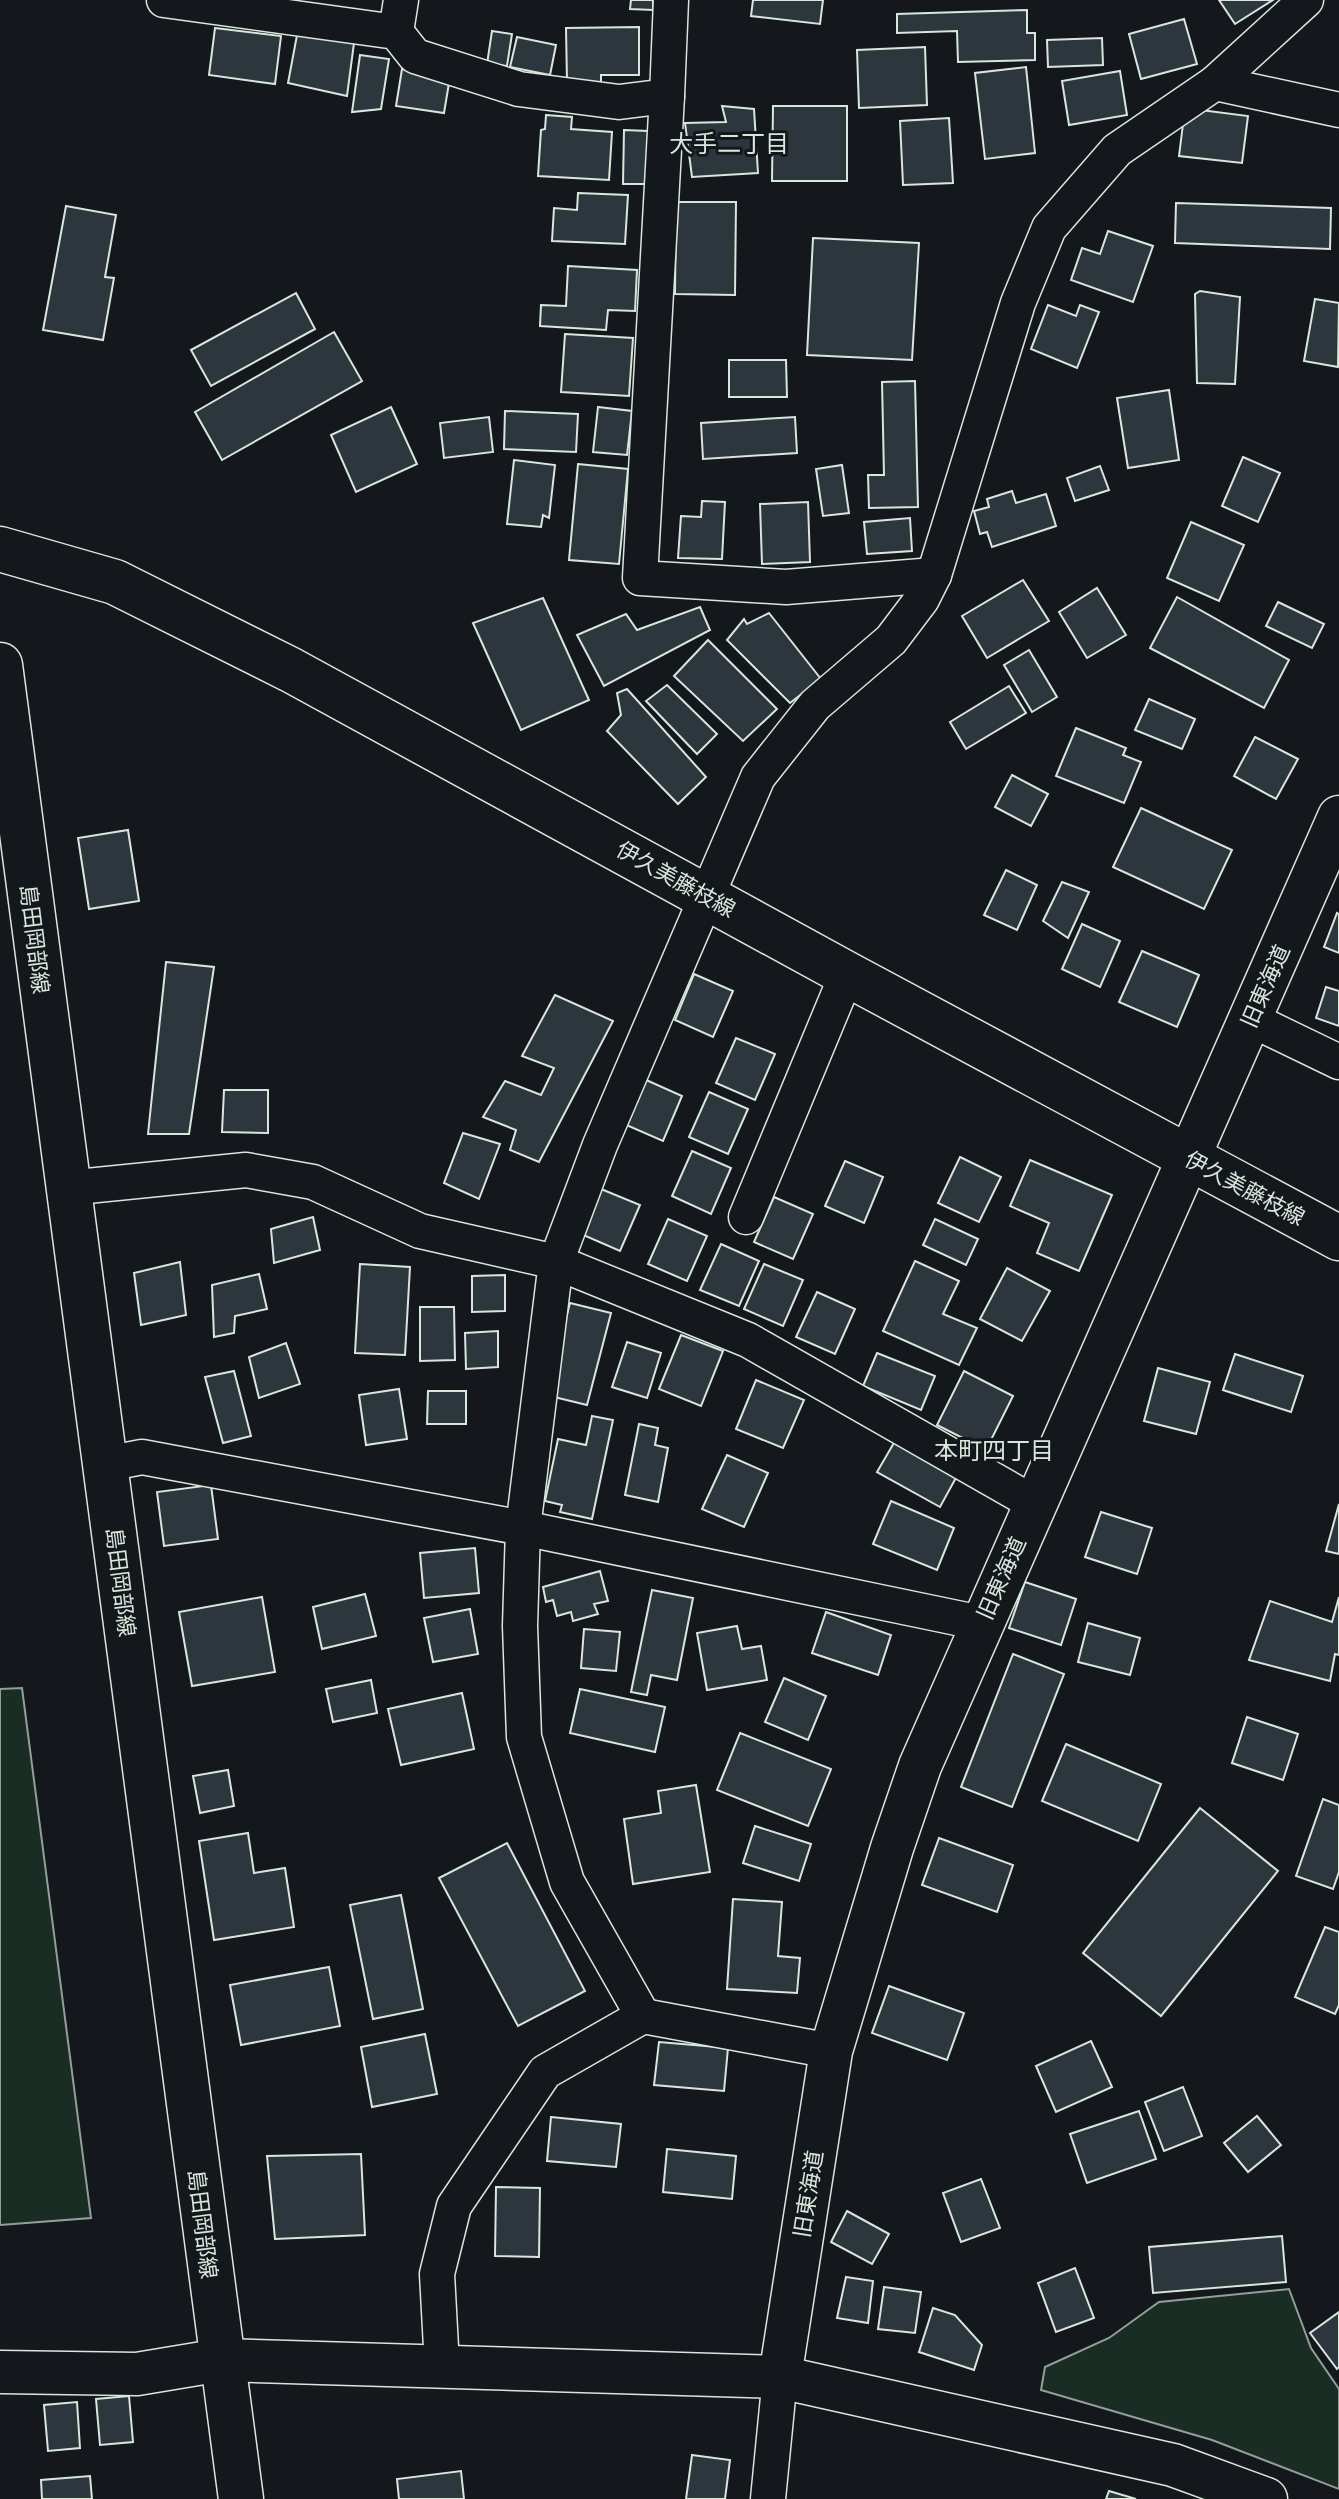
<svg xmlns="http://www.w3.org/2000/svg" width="1339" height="2499" font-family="Jost,'Noto Sans JP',sans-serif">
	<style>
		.green { fill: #1a2d24; stroke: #939e99; stroke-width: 2 }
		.building { fill: #2c363c; stroke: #d8e6dc; stroke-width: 2 }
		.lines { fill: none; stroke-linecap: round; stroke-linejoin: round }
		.minor-casing { stroke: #d8e6dc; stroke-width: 37 }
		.tertiary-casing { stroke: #d8e6dc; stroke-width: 45 }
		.secondary-casing { stroke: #d8e6dc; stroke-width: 47 }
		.minor { stroke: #14181c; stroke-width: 34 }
		.tertiary { stroke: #14181c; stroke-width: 42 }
		.secondary { stroke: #14181c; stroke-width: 44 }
		.labels { text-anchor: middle; stroke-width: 6; stroke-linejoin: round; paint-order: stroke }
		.street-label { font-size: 22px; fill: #d8e6dc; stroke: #14181c }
		.neighbourhood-label { font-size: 24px; fill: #d8e6dc; stroke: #14181c }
	</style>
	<rect width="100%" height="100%" fill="#14181c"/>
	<g class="green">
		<path d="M22 1688 91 2218 0 2225V1689Z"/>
		<path d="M1289 2289 1311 2348 1339 2389V2489L1212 2440 1041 2390 1045 2367 1109 2338 1159 2302Z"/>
	</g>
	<g class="building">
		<path d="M631 0H653V10L630 9Z"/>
		<path d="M753 0H823L820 24 751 16Z"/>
		<path d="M1219 0H1273L1235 24Z"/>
		<path d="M1027 10V33H1035V60L958 62 957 31 897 33V14Z"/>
		<path d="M1184 19 1197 64 1141 79 1129 34Z"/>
		<path d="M639 27V75H601V82H567L566 28Z"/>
		<path d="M215 28 281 36 275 84 209 75Z"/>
		<path d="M492 31 512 34 507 66 487 64Z"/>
		<path d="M297 35 354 43 347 96 288 83Z"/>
		<path d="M517 37 556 45 550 75 510 67Z"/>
		<path d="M1102 38 1103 65 1048 67 1047 40Z"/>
		<path d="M925 47 927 105 859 108 857 50Z"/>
		<path d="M360 55 389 59 381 109 352 112Z"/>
		<path d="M1026 67 1035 153 985 159 975 73Z"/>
		<path d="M402 69 450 77 444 113 396 106Z"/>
		<path d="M1120 71 1127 115 1069 125 1062 81Z"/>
		<path d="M722 106 754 109 758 173 692 177 685 123 726 122Z"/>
		<path d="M773 106H847V181H772Z"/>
		<path d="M1185 108 1248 116 1242 163 1179 156Z"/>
		<path d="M546 115 572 117 571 129 612 132 609 180 538 176 541 130 545 129Z"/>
		<path d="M949 118 953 183 903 185 900 121Z"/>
		<path d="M624 130 648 131 647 184H623Z"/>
		<path d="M578 193 628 195 625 244 552 241 554 208 577 210Z"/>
		<path d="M676 202H736L735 295 675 294Z"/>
		<path d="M1176 203 1331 208 1330 249 1175 243Z"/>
		<path d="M66 206 116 215 105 277 114 278 103 340 43 330Z"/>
		<path d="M1108 231 1153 246 1133 302 1071 280 1082 248 1100 254Z"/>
		<path d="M813 238 919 243 912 360 807 355Z"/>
		<path d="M568 266 637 270 635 311 608 310 606 330 540 326 541 305 566 306Z"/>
		<path d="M1200 291 1240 297 1235 384 1197 383 1195 294Z"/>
		<path d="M296 293 315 329 211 386 191 350Z"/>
		<path d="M1315 299 1339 303 1338 367 1304 361Z"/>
		<path d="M1048 305 1076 316 1080 305 1099 312 1077 368 1031 349Z"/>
		<path d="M334 332 362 381 222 460 195 412Z"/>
		<path d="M565 334 633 338 629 396 561 392Z"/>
		<path d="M729 360H786L787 397H729Z"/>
		<path d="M915 381 918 507 869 508 868 475H884L882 382Z"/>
		<path d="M1169 390 1179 460 1128 468 1117 398Z"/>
		<path d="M391 407 417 464 356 492 331 435Z"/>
		<path d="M598 407 632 411 627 455 593 452Z"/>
		<path d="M505 411 578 414 576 452 504 449Z"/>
		<path d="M489 417 493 452 444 458 440 423Z"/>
		<path d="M795 417 797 453 703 459 701 423Z"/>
		<path d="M1243 457 1280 473 1258 522 1222 506Z"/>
		<path d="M514 460 555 465 549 518 543 515 541 527 507 524Z"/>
		<path d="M578 464 628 469 619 564 569 560Z"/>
		<path d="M842 465 849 513 823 516 816 469Z"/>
		<path d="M1100 466 1109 490 1075 501 1067 478Z"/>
		<path d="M1012 491 1016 503 1046 494 1056 526 992 547 987 532 980 534 974 511 989 507 987 499Z"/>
		<path d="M702 501 725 502 722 559 678 558 681 516 701 517Z"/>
		<path d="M808 502 810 562 762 564 760 504Z"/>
		<path d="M910 518 912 551 867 554 864 522Z"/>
		<path d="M1191 522 1244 545 1219 601 1167 578Z"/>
		<path d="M1023 580 1049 621 987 658 962 616Z"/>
		<path d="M1097 588 1126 635 1087 658 1059 612Z"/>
		<path d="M1177 597 1289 660 1264 708 1150 648Z"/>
		<path d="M543 598 589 700 521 730 473 623Z"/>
		<path d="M1278 602 1324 624 1312 648 1266 626Z"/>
		<path d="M700 607 710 630 604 686 577 635 626 614 637 630Z"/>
		<path d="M769 613 821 679 790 703 727 640 744 619 747 624Z"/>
		<path d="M708 640 777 709 743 741 674 676Z"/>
		<path d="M1029 650 1057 697 1032 712 1004 665Z"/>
		<path d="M667 685 717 734 697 754 646 701Z"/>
		<path d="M1009 686 1026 713 966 749 950 722Z"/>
		<path d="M627 689 706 777 678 804 607 731 621 715 617 693Z"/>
		<path d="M1149 699 1195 719 1182 749 1135 730Z"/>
		<path d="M1076 728 1126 748 1123 755 1141 762 1124 803 1056 776Z"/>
		<path d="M1255 737 1298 759 1276 799 1234 776Z"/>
		<path d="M1012 775 1048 794 1031 826 995 807Z"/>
		<path d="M1141 808 1232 850 1204 909 1113 867Z"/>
		<path d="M128 830 139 901 89 909 78 838Z"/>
		<path d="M1006 870 1037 885 1017 930 984 915Z"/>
		<path d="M1062 882 1089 892 1068 938 1043 921Z"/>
		<path d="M1337 913 1339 914V953L1324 947Z"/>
		<path d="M1082 924 1120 941 1100 987 1062 969Z"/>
		<path d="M1142 951 1199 975 1177 1027 1119 1002Z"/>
		<path d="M166 962 214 967 189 1134H148Z"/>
		<path d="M694 974 733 991 713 1037 675 1020Z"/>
		<path d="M1326 987 1339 991V1026L1316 1018Z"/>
		<path d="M555 995 613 1021 539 1162 510 1150 516 1130 483 1117 505 1081 541 1095 554 1068 522 1056Z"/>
		<path d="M736 1038 775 1054 755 1100 716 1083Z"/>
		<path d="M644 1079 682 1096 663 1141 624 1124Z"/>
		<path d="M224 1090H268V1133L222 1132Z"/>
		<path d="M709 1092 748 1109 728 1154 689 1137Z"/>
		<path d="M463 1133 500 1144 479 1199 444 1183Z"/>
		<path d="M692 1151 731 1168 711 1214 672 1196Z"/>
		<path d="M960 1157 1001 1177 979 1222 938 1203Z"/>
		<path d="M1030 1160 1112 1195 1079 1271 1037 1253 1049 1223 1010 1206Z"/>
		<path d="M845 1161 883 1177 864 1223 825 1206Z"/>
		<path d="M601 1189 640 1205 620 1251 581 1234Z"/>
		<path d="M774 1197 813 1214 793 1259 754 1242Z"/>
		<path d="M313 1217 320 1250 274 1263 271 1229Z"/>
		<path d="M668 1219 707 1236 687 1281 648 1264Z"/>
		<path d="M935 1219 978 1239 966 1265 923 1245Z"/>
		<path d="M721 1244 759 1261 739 1306 700 1290Z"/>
		<path d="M915 1261 959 1281 943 1314 977 1328 959 1365 883 1331Z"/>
		<path d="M180 1262 186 1315 141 1325 134 1273Z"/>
		<path d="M360 1264 410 1267 405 1355 355 1353Z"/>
		<path d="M764 1264 803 1280 783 1326 744 1309Z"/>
		<path d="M1007 1268 1050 1291 1022 1341 980 1319Z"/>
		<path d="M259 1274 267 1309 235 1316 234 1333 214 1337 212 1285Z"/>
		<path d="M505 1275V1311L472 1312V1276Z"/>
		<path d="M817 1292 855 1309 835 1354 796 1337Z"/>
		<path d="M570 1303 611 1313 587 1405 546 1395Z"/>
		<path d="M420 1307H454L455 1360 420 1361Z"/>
		<path d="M498 1331V1367L466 1369 465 1333Z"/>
		<path d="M681 1335 723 1351 701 1406 659 1389Z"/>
		<path d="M627 1342 661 1353 647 1398 612 1387Z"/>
		<path d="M286 1343 300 1384 259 1398 249 1357Z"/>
		<path d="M877 1353 935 1376 921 1410 863 1386Z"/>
		<path d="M1235 1354 1303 1376 1291 1412 1223 1390Z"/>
		<path d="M1158 1368 1210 1382 1196 1434 1144 1421Z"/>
		<path d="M234 1371 251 1436 223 1443 205 1377Z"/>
		<path d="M964 1371 1013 1396 986 1450 937 1425Z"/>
		<path d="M756 1380 804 1400 783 1448 736 1429Z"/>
		<path d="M399 1389 407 1439 366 1445 359 1395Z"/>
		<path d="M428 1391H466V1424H427Z"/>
		<path d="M592 1416 613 1420 592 1519 560 1512 562 1505 545 1501 558 1439 586 1445Z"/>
		<path d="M639 1424 658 1428 655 1445 668 1448 658 1502 625 1495Z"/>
		<path d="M895 1441 957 1476 940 1507 877 1472Z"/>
		<path d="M727 1455 768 1473 744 1527 702 1509Z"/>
		<path d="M211 1485 218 1539 164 1546 157 1492Z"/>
		<path d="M891 1501 954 1528 937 1570 873 1544Z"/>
		<path d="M1339 1504V1554L1326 1551Z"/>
		<path d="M1101 1512 1152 1528 1137 1574 1085 1557Z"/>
		<path d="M475 1548 479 1593 424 1598 420 1553Z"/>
		<path d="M600 1571 608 1601 594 1604 598 1614 573 1621 571 1612 557 1616 553 1600 546 1602 543 1587Z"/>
		<path d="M1025 1582 1076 1599 1061 1645 1009 1628Z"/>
		<path d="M652 1590 693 1598 677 1680 651 1675 647 1695 631 1692Z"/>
		<path d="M365 1594 376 1636 322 1649 313 1607Z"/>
		<path d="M262 1597 275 1672 192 1686 179 1612Z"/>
		<path d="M1339 1597V1655L1335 1654 1330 1681 1249 1660 1270 1601 1332 1622Z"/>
		<path d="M470 1609 478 1654 433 1662 424 1618Z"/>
		<path d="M826 1612 891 1635 878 1675 812 1653Z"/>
		<path d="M1088 1623 1140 1638 1130 1675 1078 1662Z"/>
		<path d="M737 1626 742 1649 761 1646 767 1680 707 1690 697 1633Z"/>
		<path d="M584 1629 620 1632 616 1671 581 1668Z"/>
		<path d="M1013 1654 1064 1674 1012 1807 961 1787Z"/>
		<path d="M784 1678 826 1696 808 1740 765 1722Z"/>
		<path d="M371 1680 377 1713 333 1722 326 1689Z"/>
		<path d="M580 1689 665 1707 655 1752 570 1733Z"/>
		<path d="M462 1693 474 1749 401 1765 388 1709Z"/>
		<path d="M1247 1717 1298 1734 1283 1780 1232 1763Z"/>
		<path d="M740 1733 831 1769 808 1826 717 1790Z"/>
		<path d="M1066 1744 1161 1784 1138 1841 1042 1801Z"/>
		<path d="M228 1770 234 1806 200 1813 193 1776Z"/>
		<path d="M696 1785 710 1872 633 1884 624 1819 661 1813 658 1791Z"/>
		<path d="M1323 1799 1339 1805V1872L1333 1889 1296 1876Z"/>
		<path d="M1200 1808 1278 1871 1161 2016 1083 1953Z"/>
		<path d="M755 1826 811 1844 799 1881 743 1863Z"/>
		<path d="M248 1833 254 1873 285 1868 294 1927 214 1940 199 1841Z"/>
		<path d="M939 1838 1013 1865 997 1912 922 1885Z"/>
		<path d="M507 1843 585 1991 518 2026 439 1878Z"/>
		<path d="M401 1895 423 2009 373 2019 350 1905Z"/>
		<path d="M733 1899 782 1902 778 1956 800 1958 797 1993 727 1989Z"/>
		<path d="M1325 1927 1339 1932V2005L1335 2014 1295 1997Z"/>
		<path d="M329 1967 340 2026 241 2045 230 1985Z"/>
		<path d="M889 1986 964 2013 947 2060 872 2033Z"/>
		<path d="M425 2034 437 2094 372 2107 361 2047Z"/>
		<path d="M1091 2041 1112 2087 1056 2112 1036 2066Z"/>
		<path d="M659 2042 728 2048 724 2091 654 2085Z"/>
		<path d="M1183 2087 1202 2136 1164 2151 1145 2102Z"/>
		<path d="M1139 2111 1156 2159 1087 2183 1070 2134Z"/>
		<path d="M1257 2116 1281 2145 1248 2172 1224 2143Z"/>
		<path d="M551 2117 621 2124 616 2167 547 2161Z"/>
		<path d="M667 2149 736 2156 732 2199 663 2192Z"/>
		<path d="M361 2154 365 2235 275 2239 267 2156Z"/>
		<path d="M981 2179 1000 2228 961 2242 943 2193Z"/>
		<path d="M496 2187 540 2188 539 2257 495 2256Z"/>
		<path d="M847 2211 889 2234 872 2264 831 2242Z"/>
		<path d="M1282 2236 1286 2282 1153 2293 1149 2247Z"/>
		<path d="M1075 2268 1094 2318 1056 2332 1038 2283Z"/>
		<path d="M846 2277 873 2281 868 2323 837 2318Z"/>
		<path d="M884 2287 921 2292 915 2333 878 2329Z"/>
		<path d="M933 2308 955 2315 982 2345 974 2370 919 2352Z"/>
		<path d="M1339 2312V2367L1337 2369 1310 2333Z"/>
		<path d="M129 2396 133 2442 100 2445 96 2399Z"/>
		<path d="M77 2402 80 2448 48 2451 44 2405Z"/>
		<path d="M692 2455 730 2460 725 2499H686Z"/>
		<path d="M461 2471 464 2499H399L397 2479Z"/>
		<path d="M90 2476 92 2499H42L41 2480Z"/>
		<path d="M1109 2491 1136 2499H1106Z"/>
	</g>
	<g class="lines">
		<g class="minor-casing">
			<g id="minor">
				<path d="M164 0 396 32 415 56 519 89 619 102 667 96 671 0"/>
				<path d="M396 32 401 0"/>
				<path d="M1215 83 1339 110"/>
				<path d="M667 96 640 578 786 587 934 575"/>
				<path d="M1250 1019 1339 1062"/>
				<path d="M67 1188 246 1170 313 1182 420 1231 556 1262 748 1340 1034 1503"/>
				<path d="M746 1217 847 974"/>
				<path d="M106 1464 142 1457 523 1528 981 1623"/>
				<path d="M643 2016 567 1882 524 1737 520 1626 523 1528 556 1262 600 1145 758 777 815 705 891 640 922 599 934 575 1018 303 1049 228 1117 150 1215 83 1306 0"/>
				<path d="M442 2366 437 2274 454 2206 545 2072 643 2016 831 2051"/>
				<path d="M768 2499 780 2377"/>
			</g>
		</g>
		<g class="tertiary-casing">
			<g id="tertiary">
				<path d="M0 2372 137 2374 221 2360 780 2377 1173 2465 1266 2499"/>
				<path d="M780 2377 831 2051 892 1848 920 1766 1339 817"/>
			</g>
		</g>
		<g class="secondary-casing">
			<g id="secondary">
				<path d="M0 549 115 582 291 670 847 974 1339 1238"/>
				<path d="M0 665 241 2499"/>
			</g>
		</g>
		<use href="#minor" class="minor"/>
		<use href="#tertiary" class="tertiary"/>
		<use href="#secondary" class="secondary"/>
	</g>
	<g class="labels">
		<g class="street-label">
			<text transform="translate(676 879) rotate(29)" y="8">伊久美藤枝線</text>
			<text transform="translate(35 939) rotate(83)" y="8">島田岡部線</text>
			<text transform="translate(1265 986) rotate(-66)" y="8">旧東海道</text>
			<text transform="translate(1245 1188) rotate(28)" y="8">伊久美藤枝線</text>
			<text transform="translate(1001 1578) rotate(-66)" y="8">旧東海道</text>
			<text transform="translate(121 1582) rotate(83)" y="8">島田岡部線</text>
			<text transform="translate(808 2194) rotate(-81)" y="8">旧東海道</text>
			<text transform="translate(203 2224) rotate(83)" y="8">島田岡部線</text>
		</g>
		<g class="neighbourhood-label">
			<text x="729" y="152">大手二丁目</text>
			<text x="994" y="1459">本町四丁目</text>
		</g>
	</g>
</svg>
